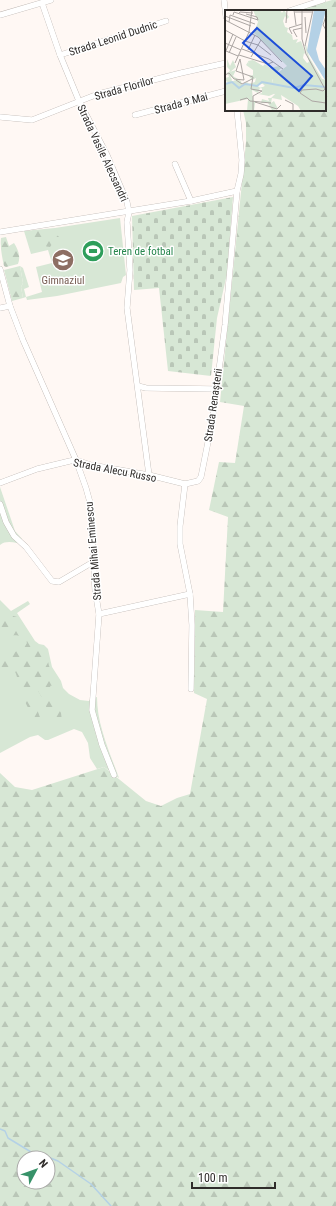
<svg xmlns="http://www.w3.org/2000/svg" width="336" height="1206" font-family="'Roboto Condensed',sans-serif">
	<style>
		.grass { fill: #d7e7d5 }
		.forest { fill: url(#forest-firs); fill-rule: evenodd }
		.cemetery { fill: url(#cemetery-stones) }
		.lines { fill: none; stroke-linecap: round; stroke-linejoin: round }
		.stream { stroke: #b4d1e6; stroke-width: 1.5 }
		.minor-casing { stroke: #b4aca7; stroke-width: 6 }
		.minor { stroke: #fff; stroke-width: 5.5 }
		.labels { text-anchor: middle; stroke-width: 3; stroke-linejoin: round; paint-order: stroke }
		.street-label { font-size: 11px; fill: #2f2c2a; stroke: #fff }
		.leisure-label { font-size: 11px; fill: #27864d; stroke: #fff; text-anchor: start }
		.education-label { font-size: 11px; fill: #785e54; stroke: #fff }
		.inset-river { fill: none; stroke: #b4d1e6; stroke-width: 2 }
		.inset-road { fill: none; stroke: #aca6a3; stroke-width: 1 }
		.view { fill: #1d4ed8; fill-opacity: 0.15; stroke: #1d4ed8; stroke-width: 2 }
		.inset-edge { fill: none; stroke: #2f2c2a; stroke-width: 2 }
	</style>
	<defs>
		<pattern id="forest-firs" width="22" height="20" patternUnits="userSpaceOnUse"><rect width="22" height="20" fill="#d7e7d5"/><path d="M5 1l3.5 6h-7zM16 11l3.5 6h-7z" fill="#b9c6b7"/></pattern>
		<pattern id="cemetery-stones" width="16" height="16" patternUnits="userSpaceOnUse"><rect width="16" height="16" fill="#d7e7d5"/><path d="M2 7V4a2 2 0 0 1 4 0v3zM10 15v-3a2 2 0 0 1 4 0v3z" fill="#b9c6b7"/></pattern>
	</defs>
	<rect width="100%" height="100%" fill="#fff8f4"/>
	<g class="grass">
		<path d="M120 218 126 275 123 277 121 283 57 296 27 300 26 297 23 298 21 287 23 283 20 266 23 268 29 287 24 289 26 297 42 292 36 267 52 263 48 250 31 254 24 231 55 228Z"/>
		<path d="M0 487 15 531 22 539 17 543C11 542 5 541 0 545Z"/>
		<path d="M0 600 11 611 28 601 30 604 17 613 35 641 39 644 44 645 48 649 52 667 61 681 63 688 69 694 80 700 89 701 91 698 97 697C97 725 110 753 119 778L104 767 97 769 90 758 88 743 82 732 74 729 48 740H45L38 735 30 737 0 753Z"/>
	</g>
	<g class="forest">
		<path d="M332 0H336V1206H0V773L15 787 32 790 104 767 146 801 161 806 177 798 190 794 207 699 194 693 195 610 223 612 228 517 209 510 219 462 235 463 244 406 220 402 246 142V123L243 110H325V11H295ZM24 1158H48V1182H24Z"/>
		<path d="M33 230H50C54 234 58 235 61 239V243L56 250H53L56 244 53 243 50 247C41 246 35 240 31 232Z"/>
		<path d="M6 237 9 246 14 243C18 249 21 257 18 264L6 267 4 266C2 257 0 247 1 238Z"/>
		<path d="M20 266 23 283 21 287 23 298 12 301 4 270Z"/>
		<path d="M3 613 17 617C27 633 27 644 46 652L49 666 58 684 50 686 61 713 62 721 56 722C45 711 44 695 33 685L29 688 41 720 35 721C29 710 23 699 19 686 17 680 18 675 13 669H5L0 667V658L24 648 27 643 24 637C14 634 9 635 0 640V617Z"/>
	</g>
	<path class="cemetery" d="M233 197 227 274 217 318 211 376 168 371 159 288 134 290 132 216Z"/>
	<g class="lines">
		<path class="stream" d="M0 1129 5 1131 8 1138 31 1152 38 1155 48 1157 58 1161 91 1184 111 1206"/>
		<g class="minor-casing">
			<g id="minor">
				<path d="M224 0 226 17"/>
				<path d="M42 3 60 55 79 101 107 155 127 202 129 212 127 222 130 270 127 308 149 475"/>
				<path d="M289 11 323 0"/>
				<path d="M0 15 51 0"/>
				<path d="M60 55 166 21"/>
				<path d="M135 115 226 91"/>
				<path d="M0 117 32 120 98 94 181 73 226 63"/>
				<path d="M175 164 191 201"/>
				<path d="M0 232 191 201 237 191"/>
				<path d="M0 269 10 306 23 340 76 460 86 488 91 506 95 590 99 614 92 710 102 745 114 775"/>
				<path d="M0 308 10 306"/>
				<path d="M138 386 146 388 216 389"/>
				<path d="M0 483 37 469 70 461 76 460 91 465 149 475 185 484 198 481 201 477 212 422 225 325 237 191 241 174 242 160 237 110"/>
				<path d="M185 484 180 526V544L190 594 192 625 191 689"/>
				<path d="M0 504 6 522 14 536 26 547 52 581 59 582 93 562"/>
				<path d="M99 614 190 594"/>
			</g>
		</g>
		<use href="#minor" class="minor"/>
	</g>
	<defs>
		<g id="stadium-disc" transform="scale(1.15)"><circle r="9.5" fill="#2e9e5b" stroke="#fff"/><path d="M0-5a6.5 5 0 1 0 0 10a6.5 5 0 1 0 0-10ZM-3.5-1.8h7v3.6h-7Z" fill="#fff"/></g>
		<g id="school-disc" transform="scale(1.15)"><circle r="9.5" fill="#8d6e63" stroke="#fff"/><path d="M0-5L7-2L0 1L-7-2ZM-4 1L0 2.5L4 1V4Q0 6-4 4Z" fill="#fff"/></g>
	</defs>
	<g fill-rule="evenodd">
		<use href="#stadium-disc" x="93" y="251"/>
		<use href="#school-disc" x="63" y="260"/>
	</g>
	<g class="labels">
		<g class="street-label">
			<text transform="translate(113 38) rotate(-18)" y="4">Strada Leonid Dudnic</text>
			<text transform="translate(124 88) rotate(-16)" y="4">Strada Florilor</text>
			<text transform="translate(181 103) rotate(-15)" y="4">Strada 9 Mai</text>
			<text transform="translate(103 153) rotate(65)" y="4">Strada Vasile Alecsandri</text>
			<text transform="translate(213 405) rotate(-82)" y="4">Strada Renașterii</text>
			<text transform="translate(115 470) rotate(11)" y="4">Strada Alecu Russo</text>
			<text transform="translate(93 551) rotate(-95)" y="4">Strada Mihai Eminescu</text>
		</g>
		<g class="leisure-label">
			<text x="108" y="255">Teren de fotbal</text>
		</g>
		<g class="education-label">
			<text x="63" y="284">Gimnaziul</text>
		</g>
	</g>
	<g transform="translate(225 10)">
		<rect width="101" height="101" fill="#fff8f4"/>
		<path d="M28 50 38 56 40 54 45 58 54 56 57 59H55L47 70 52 84 37 83V78L40 76 37 73 33 76 35 78 33 83 27 80 28 90 32 93H30L29 101H22L23 89 0 94V74L11 70 1 63 11 60 8 66 16 71 17 75 22 72 24 74 30 72 31 68 27 70 24 66 28 65V60L21 55 23 52 24 55 23 51Z" fill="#d7e7d5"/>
		<path d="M28 0H55L57 3 59 0 64 7 62 9 60 6 58 11 60 17 63 18 62 22 67 25 68 30 73 29 71 33 76 31 81 45 79 43 78 48 82 53 84 52 80 36 81 35 84 47 97 69 101 70V101H76L73 96 56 85 57 90 47 88 46 93 49 91 53 99 47 100 43 93H36L37 89 44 91 43 88H46L51 83 44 86 33 84 41 82V79L34 78 41 76 40 73 22 77 25 83 26 89 24 84 21 83 20 74 30 73 33 68 38 72 43 71 42 68H35L40 65 45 66 44 71 48 74 47 67 62 56 29 23 33 12ZM2 49 5 56 8 50 11 57 4 63 7 70 6 72 2 74 4 73 1 71 0 73V68L4 67 3 64 5 60 2 57Z" fill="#d7e7d5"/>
		<path d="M89 0H101L91 39 94 50 101 60 100 70 82 41Z" fill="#b4d1e6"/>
		<path class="inset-river" d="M0 74 7 72 14 78 20 74 32 76 37 72 69 78 79 75 101 77"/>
		<path class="inset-road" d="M69 0 71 15M77 0V29L81 44 100 79 98 81 91 79 77 80 75 83 87 91 101 93M70 2H87M13 4 15 2 28 3M21 4 32 7 33 10M8 5 9 2 33 10M0 6 26 16M101 6 98 15 101 20M80 7 81 23M0 10 33 27 57 52M4 12 5 5 30 14M61 13 62 0M0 20 20 31M67 24 64 18 77 14M72 27 68 20 77 18M20 31 33 35 46 45M0 33 16 40M80 36 88 0M17 39 44 49 58 59M23 40 30 25M1 41 13 46M0 43 8 24M4 43 11 27M14 45 43 54 48 52M26 47 36 30M15 49 11 61 28 67 26 79 37 81 28 86V101M10 53 24 22 27 0M0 65 4 63 9 69 19 70 15 49M11 70 17 74 27 69M15 90 22 88 25 91 46 93M60 90 68 94V101M30 92 52 99 56 95"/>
		<path class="view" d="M32 18 87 66 74 81 18 33Z"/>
		<rect width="101" height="101" class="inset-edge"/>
	</g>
	<g transform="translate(36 1170) rotate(49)"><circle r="19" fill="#ffffff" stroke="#acabaa"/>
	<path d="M0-3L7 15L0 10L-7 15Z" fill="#379269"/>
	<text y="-6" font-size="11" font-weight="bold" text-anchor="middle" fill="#2f2c2a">N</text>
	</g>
	<path d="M192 1182v6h83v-6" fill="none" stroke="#2f2c2a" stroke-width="2"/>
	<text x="198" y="1182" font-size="12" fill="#2f2c2a" stroke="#ffffff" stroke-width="3" paint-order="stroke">100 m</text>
</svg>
